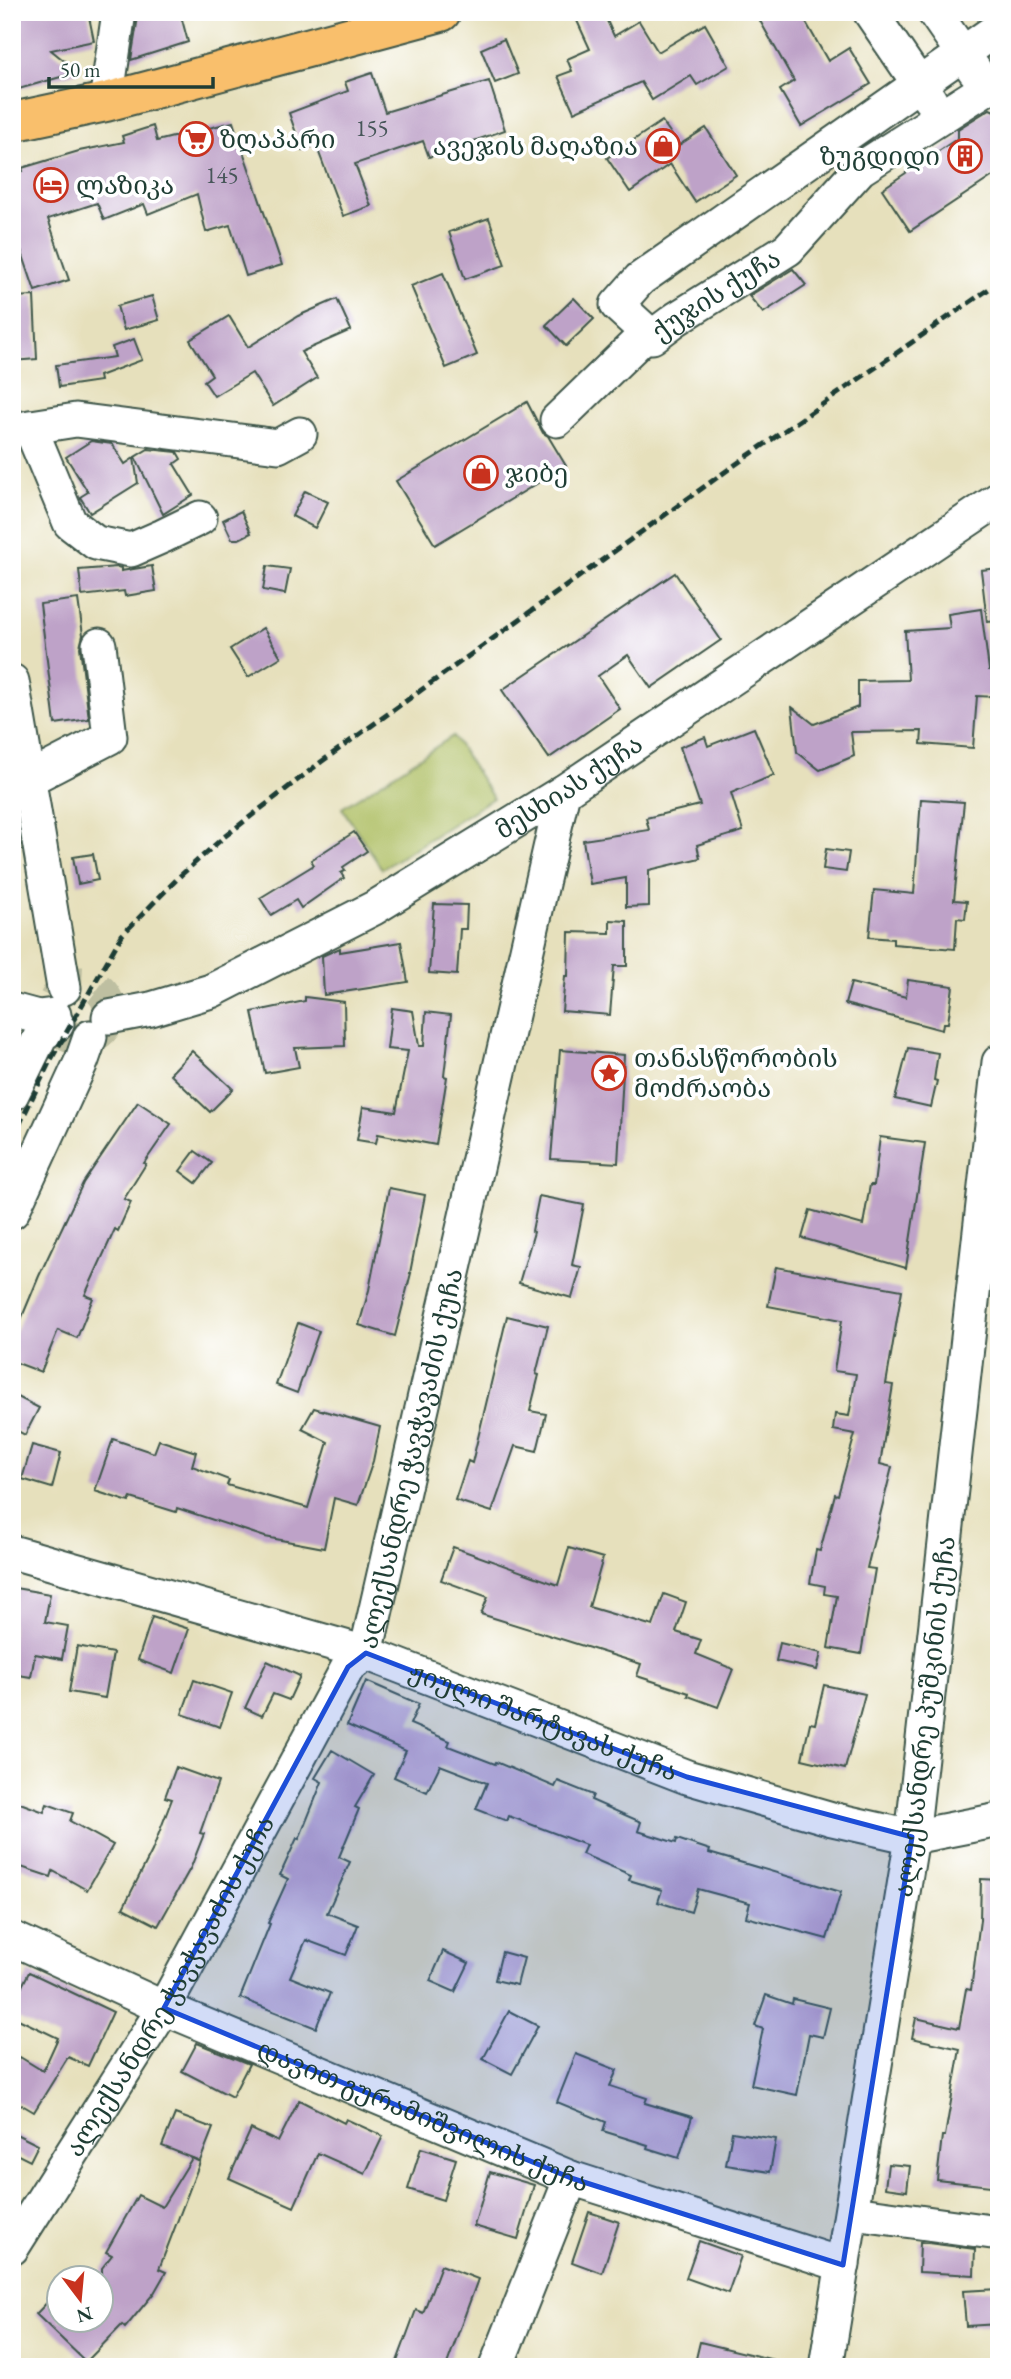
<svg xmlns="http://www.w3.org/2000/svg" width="1011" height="2379" font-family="'EB Garamond','Noto Serif Georgian',serif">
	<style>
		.green { fill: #adbe62; stroke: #667e4b; stroke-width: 2 }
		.building { fill: #bea2c8 }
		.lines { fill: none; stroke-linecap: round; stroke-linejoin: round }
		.minor-tunnel { stroke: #bebfa1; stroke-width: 33; stroke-dasharray: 33 17; stroke-linecap: butt }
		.minor-casing { stroke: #3d5548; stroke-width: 37 }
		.major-casing { stroke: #3d5548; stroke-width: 42 }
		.minor { stroke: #fff; stroke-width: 33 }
		.major { stroke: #f9bf6c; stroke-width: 38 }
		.rail { stroke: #1f3d34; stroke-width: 5; stroke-dasharray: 10 5; stroke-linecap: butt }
		.marked { fill: #1d4ed8; fill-opacity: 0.2; stroke: #1d4ed8; stroke-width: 5; stroke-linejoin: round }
		.labels { text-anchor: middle; stroke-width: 7; stroke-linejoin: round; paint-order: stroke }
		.number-label { font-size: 23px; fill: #475659 }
		.poi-label { font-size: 26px; fill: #1f3d34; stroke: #fff; text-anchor: start }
		.street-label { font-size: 26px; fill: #1f3d34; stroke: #fff }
	</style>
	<rect width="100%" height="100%" fill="#fff"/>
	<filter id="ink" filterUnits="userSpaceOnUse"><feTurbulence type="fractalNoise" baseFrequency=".0143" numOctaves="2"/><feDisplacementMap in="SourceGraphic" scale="14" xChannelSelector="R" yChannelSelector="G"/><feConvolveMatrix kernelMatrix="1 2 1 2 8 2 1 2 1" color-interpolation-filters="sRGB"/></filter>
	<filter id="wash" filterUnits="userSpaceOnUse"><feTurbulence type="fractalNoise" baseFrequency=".00686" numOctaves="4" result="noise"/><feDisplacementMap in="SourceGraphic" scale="28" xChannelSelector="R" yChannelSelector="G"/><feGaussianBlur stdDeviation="1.57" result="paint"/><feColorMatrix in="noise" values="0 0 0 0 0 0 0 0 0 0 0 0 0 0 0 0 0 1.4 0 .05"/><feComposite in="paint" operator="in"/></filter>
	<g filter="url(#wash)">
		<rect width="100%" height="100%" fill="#e6e0bc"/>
		<path class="green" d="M453 736 493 798 382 869 342 808Z"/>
		<g id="blocks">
			<g class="building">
				<path d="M35 12H88L94 41 51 50 78 72 12 91V14Z"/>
				<path d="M152 12H180L188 42 131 60 138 17Z"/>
				<path d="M573 12H603L614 36 639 21 658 52 705 24 729 66 697 85 691 76 652 100 641 82 574 112 558 76 572 71 567 59 590 49Z"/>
				<path d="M755 12H800L828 61 849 48 871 84 801 126 780 90 794 81Z"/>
				<path d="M504 39 518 74 495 83 481 49Z"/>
				<path d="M372 73 385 112 489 81 505 130 429 157 423 141 355 164 371 206 343 216 316 145 302 150 289 113 348 91 345 82Z"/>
				<path d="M990 109 999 113V172L910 231 882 189 958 138V129Z"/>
				<path d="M662 121 679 145 706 128 736 175 695 202 670 164 630 192 607 158Z"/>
				<path d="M233 122 282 265 246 276 230 225 206 232 197 194 148 214 144 204 104 220 97 203 48 219 69 280 35 291 12 223V174L23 171 22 168 79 151 124 142 122 136 153 126 157 141Z"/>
				<path d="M489 218 505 265 465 279 449 232Z"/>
				<path d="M793 269 806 285 763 313 749 296Z"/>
				<path d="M443 273 477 355 446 368 411 286Z"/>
				<path d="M34 296 37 359 12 361V297Z"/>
				<path d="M152 296 159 320 124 330 117 306Z"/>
				<path d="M574 298 594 319 566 346 546 325Z"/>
				<path d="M337 299 351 330 301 352 317 378 273 406 252 373 214 396 204 381 212 375 190 340 229 316 248 347 298 316Z"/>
				<path d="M134 339 142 360 99 376 100 381 59 387 56 365 115 357 112 347Z"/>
				<path d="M527 402 543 433 548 436 566 466 435 545 396 481Z"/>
				<path d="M91 441 112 444 125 464 134 458 138 483 90 513 80 497 88 492 66 457Z"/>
				<path d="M148 449 177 452 181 459 174 464 193 495 163 514 135 457Z"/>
				<path d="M305 491 328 502 315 528 292 516Z"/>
				<path d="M241 511 251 533 239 539H232L223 520Z"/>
				<path d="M152 566 156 591 125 596 124 591 82 596 79 570 117 567 121 568V571Z"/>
				<path d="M267 566 290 569 285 594 263 590Z"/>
				<path d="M999 568V621L987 622 981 570Z"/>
				<path d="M675 573 721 640 651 688 628 655 598 676 620 709 549 758 502 690Z"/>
				<path d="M78 599 83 635 80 647 89 719 55 724 40 604Z"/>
				<path d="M981 609 989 670H998L997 697 977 696 973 748 921 744 922 731 851 732 854 756 820 770 797 752 792 707 814 724 858 707V681L908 680 905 631 950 628 948 614Z"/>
				<path d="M263 628 281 657 248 677 230 649Z"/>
				<path d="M754 728 774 775 731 793 743 831 697 845 700 858 649 870V906L626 907V878L590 884 583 840 649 830 646 818 700 805 680 747 705 737 708 746Z"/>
				<path d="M921 799 964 802 954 900 967 901 965 919 957 918 955 949 893 944V939L869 937 874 890 914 894Z"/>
				<path d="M354 832 367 851 343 867 345 871 341 873 344 878 301 908 296 900 271 915 260 898 314 865 311 860Z"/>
				<path d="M826 849 849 852 846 872 823 869Z"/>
				<path d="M93 854 98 880 78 884 73 857Z"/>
				<path d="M434 904 467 905 466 929H460L457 975 429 973Z"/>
				<path d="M610 920 627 921V966H614L610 1015 562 1011 565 976H568L569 932 610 933Z"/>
				<path d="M401 942 408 982 324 995 322 956 340 948V952Z"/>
				<path d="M908 980 953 986 948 1023H943L942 1030 845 1004 851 983 906 997Z"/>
				<path d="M305 997 344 1002 345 1046 295 1048 299 1067 265 1073 252 1012 305 1001Z"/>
				<path d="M392 1008 413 1011 419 1046H424L426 1012 451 1015 444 1076 447 1077 436 1145 378 1134 376 1143 357 1140 363 1107 396 1112 408 1051 387 1049Z"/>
				<path d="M908 1048 938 1053 934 1080 937 1081 931 1107 895 1099Z"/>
				<path d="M560 1050 624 1055 618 1163 551 1159Z"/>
				<path d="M192 1051 233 1089 210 1112 170 1074Z"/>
				<path d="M138 1102 171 1124 144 1163 146 1164 124 1199 131 1202 118 1231 115 1229 85 1295 93 1298 77 1338 58 1330 41 1372 12 1361V1341L39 1276 83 1183Z"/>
				<path d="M880 1137 925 1143 906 1268 802 1238 810 1210 863 1225 870 1185H874Z"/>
				<path d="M195 1151 212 1163 196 1183 180 1171Z"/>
				<path d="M389 1188 425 1195 410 1273H411L395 1336 359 1325 369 1290Z"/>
				<path d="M539 1196 584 1205 572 1265 581 1267 572 1298 519 1283 534 1232 532 1231Z"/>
				<path d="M776 1267 902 1290 886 1384 893 1385 880 1464 892 1467 867 1568 875 1569 861 1654 828 1648 837 1596 824 1594 825 1586 810 1583 816 1550 820 1551 835 1494 838 1495 855 1434 833 1430 835 1414 849 1416 856 1374 834 1371 842 1320 768 1306Z"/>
				<path d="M507 1316 548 1326 536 1374 539 1375 530 1411 546 1414 537 1451 515 1446 492 1512 455 1500 468 1461 472 1463Z"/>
				<path d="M298 1323 319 1331 297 1393 276 1385Z"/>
				<path d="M12 1394 39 1408 25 1435 12 1428Z"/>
				<path d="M314 1408 380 1427 373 1461 358 1505 334 1498 324 1548 265 1537 177 1508 176 1512 131 1498 129 1502 95 1491 113 1439 154 1453 159 1440 196 1452 192 1466 229 1480 227 1485 308 1508 328 1442 302 1429Z"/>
				<path d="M32 1445 61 1453 52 1488 22 1479Z"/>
				<path d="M453 1547 558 1585 569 1548 603 1558 589 1607 653 1626 664 1594 686 1602 676 1632 701 1640 696 1654 733 1669 718 1707 688 1696 689 1693 637 1676 641 1664 481 1614 488 1597 441 1580Z"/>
				<path d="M15 1588 50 1594 45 1622 68 1626 62 1659 35 1654 31 1677 12 1674V1605Z"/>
				<path d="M152 1617 189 1629 174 1673 138 1660Z"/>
				<path d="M780 1643 821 1653 817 1670 776 1661Z"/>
				<path d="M77 1646 113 1653 105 1698 69 1692Z"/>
				<path d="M267 1661 300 1676 289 1700 273 1694 262 1716 245 1708Z"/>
				<path d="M194 1680 232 1693 220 1727 182 1714Z"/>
				<path d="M366 1681 419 1704 410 1724 450 1741 448 1746 495 1764 496 1762 555 1787 558 1781 593 1795 591 1800 641 1822 638 1831 676 1843 677 1839 710 1850 709 1853 841 1892 827 1939 746 1917 750 1903 698 1889 691 1912 658 1902 662 1890 629 1880 631 1875 582 1854 586 1845 509 1816 507 1821 476 1809 487 1783 440 1765 427 1792 394 1777 406 1751 347 1725Z"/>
				<path d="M824 1685 865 1694 845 1769 802 1759 810 1723 815 1724Z"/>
				<path d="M332 1750 374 1775 355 1807 359 1809 339 1857 350 1862 327 1913 358 1925 346 1955 306 1940 290 1977 330 1993 316 2028 240 1998 270 1924 268 1923 288 1879 280 1875 297 1838 299 1839 322 1782 315 1778Z"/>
				<path d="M176 1767 218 1782 200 1833 204 1834 191 1867 158 1926 123 1908 152 1851 172 1799 165 1797Z"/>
				<path d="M12 1800 44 1812 47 1804 73 1813 70 1821 113 1845 87 1890 53 1871 51 1877 12 1864Z"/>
				<path d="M981 1879 999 1880V2187L937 2180 942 2136H945L960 2049 912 2038 916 2018 959 2028 966 1989 971 1990 980 1920Z"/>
				<path d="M443 1951 469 1963 455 1992 430 1981Z"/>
				<path d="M502 1952 524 1958 517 1985 495 1980Z"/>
				<path d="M29 1972 113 2012 88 2066 68 2057 34 2112 12 2099V2069L20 2057 43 2071 58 2038 12 2016V2006Z"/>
				<path d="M766 1995 792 2004 793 1999 830 2008 823 2037 809 2034 797 2095 751 2085 763 2029 755 2026Z"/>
				<path d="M509 2011 538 2026 512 2074 483 2059Z"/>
				<path d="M197 2043 249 2064 232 2097 182 2071Z"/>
				<path d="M576 2054 617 2070 610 2086 647 2098 645 2103 692 2117 679 2158 647 2148 648 2145 603 2131 606 2122 557 2102Z"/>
				<path d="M299 2100 344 2123 346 2119 383 2136 365 2174 318 2153 294 2207 229 2178 251 2129 278 2142Z"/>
				<path d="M175 2114 213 2128 200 2161 162 2146Z"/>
				<path d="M12 2132 38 2145 30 2161 12 2152Z"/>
				<path d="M732 2132 776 2139 770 2172 726 2165Z"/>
				<path d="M421 2148 456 2159 443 2200 408 2189Z"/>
				<path d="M192 2158 200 2162 159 2269 166 2272 154 2293 125 2328 122 2325 86 2362 36 2314 60 2289V2320H102V2268L112 2255 106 2252 138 2195 162 2207Z"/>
				<path d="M888 2164 910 2166 907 2191 885 2188Z"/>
				<path d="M490 2172 534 2185 518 2239 474 2226Z"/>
				<path d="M589 2212 619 2222 602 2273 572 2262Z"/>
				<path d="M699 2241 741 2256 728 2293 686 2278Z"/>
				<path d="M920 2242 975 2249 974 2275 919 2272Z"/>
				<path d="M441 2265 478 2279 446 2367H395L416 2310 423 2313Z"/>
				<path d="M999 2289V2324L966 2326 963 2291Z"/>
				<path d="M700 2342 774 2360 773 2367H694Z"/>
			</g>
		</g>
	</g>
	<g filter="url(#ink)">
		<use href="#blocks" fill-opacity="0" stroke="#3d5548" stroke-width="2"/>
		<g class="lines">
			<circle class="minor-tunnel" cx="81" cy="1011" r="28"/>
			<g class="minor-casing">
				<g id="minor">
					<path d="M870 12 930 100"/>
					<path d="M934 12 975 71"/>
					<path id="s1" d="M999 28 640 279 617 305 652 337 676 319 788 249 860 169 999 80"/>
					<path d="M106 102 119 12"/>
					<path d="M557 420 647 333"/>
					<path d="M30 427 70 523 96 543 131 550 163 536 200 518"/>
					<path d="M12 430 76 420 278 446 300 434"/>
					<path d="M12 681 64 988"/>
					<path d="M29 779 110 737 99 645"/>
					<path d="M12 1010 38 1017 54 1015"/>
					<path id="s2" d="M109 1017 151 1009 211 991 374 908 563 792 999 499"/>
					<path d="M12 1094 41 1035 57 1024"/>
					<path d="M12 1212 82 1060 90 1037"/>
					<path id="s3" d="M12 1552 366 1653 687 1777 832 1819 912 1837 999 1820"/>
					<path id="s4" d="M12 1938 164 2008 571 2178 843 2265"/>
					<path d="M853 2213 999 2233"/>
					<path id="s5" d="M12 2248 164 2008 348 1667 366 1653 563 792"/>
					<path d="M496 2367 571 2178"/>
					<path id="s6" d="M826 2367 912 1837 999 1062"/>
				</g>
			</g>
			<g class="major-casing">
				<path id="major" d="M12 122 106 102 441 12"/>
			</g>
			<use href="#minor" class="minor"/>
			<use href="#major" class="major"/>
			<path class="rail" d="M12 1140 49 1063 122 935 181 875 224 837 321 762 729 469 999 282"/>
		</g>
	</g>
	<path class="marked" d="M366 1653 687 1777 912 1837 843 2265 571 2178 164 2008 348 1667Z"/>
	<defs>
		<g id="supermarket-ring" transform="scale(1.75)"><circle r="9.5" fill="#fff" stroke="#c8321e" stroke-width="1.5"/><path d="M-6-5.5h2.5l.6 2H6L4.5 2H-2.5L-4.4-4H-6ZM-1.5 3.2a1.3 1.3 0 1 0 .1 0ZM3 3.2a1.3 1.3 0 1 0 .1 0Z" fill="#c8321e"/></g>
		<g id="shop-ring" transform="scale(1.75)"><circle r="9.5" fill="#fff" stroke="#c8321e" stroke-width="1.5"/><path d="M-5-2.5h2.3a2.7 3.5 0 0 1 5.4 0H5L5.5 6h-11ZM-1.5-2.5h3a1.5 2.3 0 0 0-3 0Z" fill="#c8321e"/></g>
		<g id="building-ring" transform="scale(1.75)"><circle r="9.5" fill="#fff" stroke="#c8321e" stroke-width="1.5"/><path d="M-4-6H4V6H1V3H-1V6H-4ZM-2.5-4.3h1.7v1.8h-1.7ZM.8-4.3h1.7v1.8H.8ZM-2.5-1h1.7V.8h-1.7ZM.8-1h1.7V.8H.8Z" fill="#c8321e"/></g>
		<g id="hotel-ring" transform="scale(1.75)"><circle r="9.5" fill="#fff" stroke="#c8321e" stroke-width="1.5"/><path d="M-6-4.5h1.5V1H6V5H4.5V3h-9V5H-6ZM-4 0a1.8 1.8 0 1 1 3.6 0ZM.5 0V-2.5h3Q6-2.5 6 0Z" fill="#c8321e"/></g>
		<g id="sight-ring" transform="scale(1.75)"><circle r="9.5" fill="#fff" stroke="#c8321e" stroke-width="1.5"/><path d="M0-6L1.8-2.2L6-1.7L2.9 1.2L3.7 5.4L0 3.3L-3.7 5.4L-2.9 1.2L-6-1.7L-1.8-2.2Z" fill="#c8321e"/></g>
	</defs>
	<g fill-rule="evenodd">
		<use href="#supermarket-ring" x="196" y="139"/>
		<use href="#shop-ring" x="663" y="146"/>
		<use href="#building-ring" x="965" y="156"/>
		<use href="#hotel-ring" x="51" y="185"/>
		<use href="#shop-ring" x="481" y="473"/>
		<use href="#sight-ring" x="609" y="1073"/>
	</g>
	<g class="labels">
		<g class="number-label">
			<text x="372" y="136">155</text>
			<text x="222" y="183">145</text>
		</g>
		<g class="poi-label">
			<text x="220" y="148">ზღაპარი</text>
			<text x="638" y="155" text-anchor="end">ავეჯის მაღაზია</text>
			<text x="940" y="165" text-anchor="end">ზუგდიდი</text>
			<text x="76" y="194">ლაზიკა</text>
			<text x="505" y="482">ჯიბე</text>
			<text x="634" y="1067">თანასწორობის<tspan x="634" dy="30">მოძრაობა</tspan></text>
		</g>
		<g class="street-label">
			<text dy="9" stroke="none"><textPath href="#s1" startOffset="597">ქუჯის ქუჩა</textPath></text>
			<text dy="9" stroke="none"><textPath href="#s2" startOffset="518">მესხიას ქუჩა</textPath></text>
			<text dy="9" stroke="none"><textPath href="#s5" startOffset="894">ალექსანდრე ჭავჭავაძის ქუჩა</textPath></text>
			<text dy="9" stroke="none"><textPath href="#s6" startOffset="658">ალექსანდრე პუშკინის ქუჩა</textPath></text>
			<text dy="9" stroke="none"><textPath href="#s3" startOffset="558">ჟიული შარტავას ქუჩა</textPath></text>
			<text dy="9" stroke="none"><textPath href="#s5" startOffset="306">ალექსანდრე ჭავჭავაძის ქუჩა</textPath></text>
			<text dy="9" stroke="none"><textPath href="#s4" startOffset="448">დავით გურამიშვილის ქუჩა</textPath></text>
		</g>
	</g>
	<rect width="1011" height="2379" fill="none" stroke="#fff" stroke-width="42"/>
	<g transform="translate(80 2299) rotate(164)"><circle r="33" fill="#ffffff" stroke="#a5b1ae" stroke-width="2"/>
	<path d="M0-5L12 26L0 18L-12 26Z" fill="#c8321e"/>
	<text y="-10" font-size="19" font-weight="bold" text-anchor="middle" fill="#1f3d34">N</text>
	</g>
	<path d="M49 77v10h164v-10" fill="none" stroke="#1f3d34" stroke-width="3.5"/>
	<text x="60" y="77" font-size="21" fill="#1f3d34" stroke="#ffffff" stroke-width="5" paint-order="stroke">50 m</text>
</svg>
